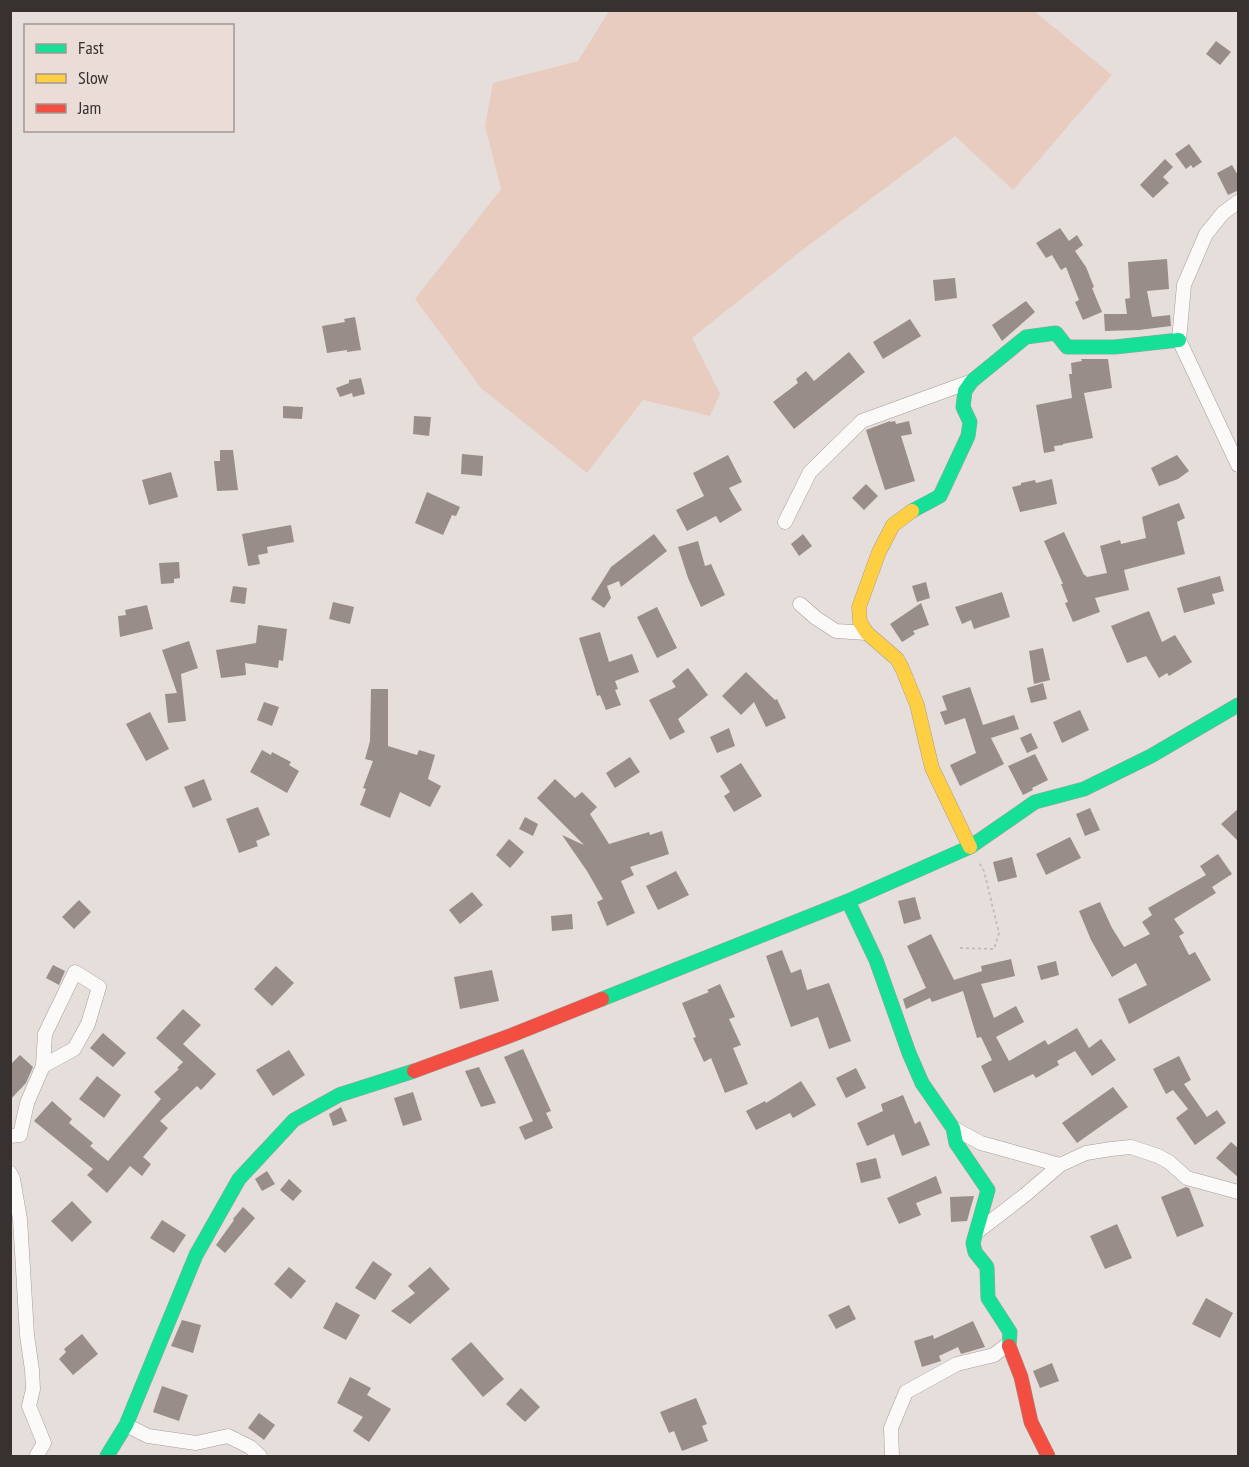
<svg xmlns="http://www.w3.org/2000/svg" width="1249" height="1467" font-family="'PT Sans Narrow',sans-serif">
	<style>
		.green { fill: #e9ccc0 }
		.building { fill: #988d89 }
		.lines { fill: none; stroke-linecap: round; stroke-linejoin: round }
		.street-casing { stroke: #a49e9c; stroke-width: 15 }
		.fast-casing { stroke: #a49e9c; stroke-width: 15 }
		.slow-casing { stroke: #a49e9c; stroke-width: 15 }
		.jam-casing { stroke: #a49e9c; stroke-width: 15 }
		.path { stroke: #c1bfbe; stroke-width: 2; stroke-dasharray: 3 3; stroke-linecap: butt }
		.street { stroke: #fbfaf9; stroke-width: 14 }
		.fast { stroke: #16e098; stroke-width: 14 }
		.slow { stroke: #ffcf43; stroke-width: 14 }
		.jam { stroke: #f24e42; stroke-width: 14 }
	</style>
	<rect width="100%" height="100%" fill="#e6deda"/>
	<path class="green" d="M609 11H1034L1112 75 1013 190 955 136 801 251 692 338 720 394 710 416 643 400 587 473 481 388 415 299 501 189 485 126 493 83 578 61Z"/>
	<g class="building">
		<path d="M1216 41 1231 52 1220 65 1206 54Z"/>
		<path d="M1189 144 1202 162 1193 168 1191 165 1186 169 1175 154Z"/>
		<path d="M1165 159 1173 167 1163 177 1169 183 1153 198 1140 185Z"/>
		<path d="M1232 165 1239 177V190L1228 195 1217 173Z"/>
		<path d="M1060 228 1069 241 1077 235 1083 245 1075 251 1086 267 1094 287 1092 288 1102 312 1083 320 1075 302 1079 300 1066 267 1061 270 1052 255 1046 258 1036 243Z"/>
		<path d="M1167 259 1169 289 1147 291 1152 317 1170 315 1171 326 1139 330 1105 331 1104 314H1127L1125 299 1130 298 1128 262Z"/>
		<path d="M955 278 957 298 935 301 933 280Z"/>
		<path d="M1026 301 1035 312 1002 341 992 325Z"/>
		<path d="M355 317 361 350 347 352V350L327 353 322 326 345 322 344 319Z"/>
		<path d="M910 319 921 336 883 359 873 342Z"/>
		<path d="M849 352 865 372 794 429 773 402 798 383 796 379 806 371 814 381Z"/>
		<path d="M1081 359H1108L1112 388 1084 393 1093 438 1063 444V445L1054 446 1055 451 1044 453 1036 405 1072 398 1069 374H1072L1071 363 1082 361Z"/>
		<path d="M361 378 365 394 353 397 352 393 340 397 336 388 349 383V380Z"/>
		<path d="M283 406 303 407 302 419 283 418Z"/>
		<path d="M414 416 431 417 429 436 413 434Z"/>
		<path d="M890 421V422L895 421 896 424 909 421 912 434 901 436 915 481 885 490 866 430Z"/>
		<path d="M220 450H233L238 490 217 491 214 461H220Z"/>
		<path d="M462 454 483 456 482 476 461 474Z"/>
		<path d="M728 455 742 482 729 488 742 510 720 523 716 516 687 531 676 510 704 496 693 473Z"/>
		<path d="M1177 455 1189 471 1178 479 1159 486 1151 468Z"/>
		<path d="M171 472 178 497 149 505 142 480Z"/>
		<path d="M1052 479 1057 504 1020 512 1012 487 1021 485V483L1035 480 1036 483Z"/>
		<path d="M866 484 878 496 864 510 852 498Z"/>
		<path d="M427 492 460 507 456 516 452 515 443 535 415 523Z"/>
		<path d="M1179 503 1185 518 1177 522 1185 554 1124 570 1129 590 1095 598 1100 612 1073 622 1065 603 1068 602 1061 584H1063L1044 541 1064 532 1084 575H1085L1087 577 1107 573 1100 546 1120 540 1121 544 1146 538 1142 517Z"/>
		<path d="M291 525 294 542 267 547 268 553 258 555 260 564 248 566 242 534Z"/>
		<path d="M654 534 667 551 621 587 619 581 607 586 611 598 604 608 591 599 611 567Z"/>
		<path d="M803 534 812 546 799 556 791 544Z"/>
		<path d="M698 541 705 566 711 564 725 595 701 607 688 578 678 547Z"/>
		<path d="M179 562 180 578 174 579V583L161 584 159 563Z"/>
		<path d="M1220 576 1224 591 1212 594 1215 604 1184 613 1177 588Z"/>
		<path d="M926 582 930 598 917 602 912 586Z"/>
		<path d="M233 586 247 588 245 604 230 602Z"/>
		<path d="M1002 592 1010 617 974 629 971 620 962 624 955 607Z"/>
		<path d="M333 602 354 607 350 624 329 619Z"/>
		<path d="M921 603 929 625 913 631 915 634 902 642 890 624Z"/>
		<path d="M147 605 153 629 120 637 118 616 126 615 125 610Z"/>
		<path d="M657 607 677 648 657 658 637 617Z"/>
		<path d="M1149 611 1162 642 1175 635 1192 662 1169 676 1167 673 1159 678 1146 656 1127 663 1111 626Z"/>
		<path d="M258 625 287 629 283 661 279 660 278 668 245 663 246 675 221 678 216 650 256 643Z"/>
		<path d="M600 632 609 662 632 654 639 672 615 681 618 689 615 690 621 705 606 710 600 695 597 696 579 638Z"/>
		<path d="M189 641 198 668 181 674 186 721 168 723 165 694 177 693 162 650Z"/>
		<path d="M1043 648 1050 680 1034 684 1029 651Z"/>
		<path d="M688 668 708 695 678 719 685 732 670 740 649 700 676 687 672 681Z"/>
		<path d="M746 672 775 700 777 699 786 718 766 727 754 702 741 715 722 696Z"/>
		<path d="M1043 683 1047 699 1031 703 1027 688Z"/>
		<path d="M970 687 983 725 1014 715 1019 729 991 738 1004 764 960 786 950 765 976 753 965 718 945 725 940 712 947 710 942 696Z"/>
		<path d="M371 689H388V746L417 755 419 750 435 755 428 779 441 786 430 807 400 792 390 818 360 805 366 789 363 788 373 761 365 759 370 741Z"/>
		<path d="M264 702 279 707 272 726 257 720Z"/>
		<path d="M1080 710 1089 730 1062 743 1053 722Z"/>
		<path d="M150 712 169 749 146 761 126 724Z"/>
		<path d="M729 728 735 746 717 753 710 737Z"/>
		<path d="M1031 733 1038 748 1027 753 1020 738Z"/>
		<path d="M262 750 271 755 272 752 291 762 289 765 299 771 287 793 250 772Z"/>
		<path d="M1035 754 1048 780 1032 788 1033 790 1023 795 1008 766Z"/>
		<path d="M630 757 640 772 615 788 606 773Z"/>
		<path d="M741 763 762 796 734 812 724 796 730 792 720 776Z"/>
		<path d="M204 779 212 800 193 808 184 787Z"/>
		<path d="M555 779 575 798 582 792 597 807 590 814 609 844 649 832 650 835 662 831 669 854 630 867 634 875 621 881 635 913 607 926 597 902 603 899 587 871 562 835 584 845 537 798Z"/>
		<path d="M258 807 270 835 256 841 258 846 239 853 226 819Z"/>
		<path d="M1090 808 1100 830 1085 836 1076 814Z"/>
		<path d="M1239 808V842L1221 824Z"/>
		<path d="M525 817 538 824 533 836 519 829Z"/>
		<path d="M1070 837 1081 858 1046 875 1036 854Z"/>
		<path d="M509 839 524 852 510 868 496 855Z"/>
		<path d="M1218 854 1232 874 1212 887 1216 893 1174 919 1184 933 1179 936 1189 955 1195 952 1211 980 1129 1024 1118 999 1147 985 1136 963 1112 977 1091 940 1079 911 1100 902 1112 928 1124 947 1150 934 1142 922 1152 915 1148 908 1206 875 1200 866Z"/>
		<path d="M1012 857 1017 877 998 882 993 862Z"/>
		<path d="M676 871 689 895 658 910 646 886Z"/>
		<path d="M472 892 483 905 460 924 449 910Z"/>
		<path d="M915 897 921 919 904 924 898 901Z"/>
		<path d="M79 900 91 912 74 929 62 917Z"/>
		<path d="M572 914 573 929 552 931 551 916Z"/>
		<path d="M931 934 954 980 982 971 981 966 1011 959 1015 976 981 984 994 1018 1016 1006 1024 1022 996 1037 1009 1061 1045 1040 1048 1045 1077 1028 1089 1048 1101 1039 1116 1060 1092 1076 1075 1051 1057 1061 1059 1065 1036 1078 1033 1074 994 1093 981 1066 992 1060 981 1037 977 1038 963 991 932 1002 930 998 906 1009 903 999 926 988 907 946Z"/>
		<path d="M782 950 791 973 801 969 807 990 829 983 851 1041 829 1049 818 1017 791 1027 766 956Z"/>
		<path d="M1056 961 1059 975 1041 980 1037 966Z"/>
		<path d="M53 965 65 971 59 985 46 978Z"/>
		<path d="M276 966 294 983 272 1006 254 989Z"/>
		<path d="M492 970 499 1001 460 1009 454 977Z"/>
		<path d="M720 984 735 1017 729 1019 741 1045 733 1048 748 1084 725 1093 711 1058 704 1062 693 1038 696 1037 682 1003 709 992 707 990Z"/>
		<path d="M183 1009 201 1025 183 1044 216 1074 201 1090 197 1086 160 1121 168 1128 143 1157 151 1164 142 1176 130 1166 107 1193 87 1175 93 1169 34 1121 52 1101 72 1119 69 1123 93 1143 90 1146 108 1161 161 1099 154 1092 179 1069 177 1068 183 1062 156 1038Z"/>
		<path d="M103 1033 126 1053 113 1067 90 1048Z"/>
		<path d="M523 1049 551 1111 546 1113 553 1128 525 1140 519 1127 533 1121 504 1057Z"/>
		<path d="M289 1050 305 1075 273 1096 256 1070Z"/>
		<path d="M20 1055 33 1067 26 1083 10 1100V1065Z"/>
		<path d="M1179 1056 1191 1080 1184 1084 1207 1117 1217 1110 1226 1123 1195 1145 1176 1118 1188 1109 1173 1090 1166 1094 1153 1069Z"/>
		<path d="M479 1067 496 1103 481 1107 465 1071Z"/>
		<path d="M856 1068 866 1088 846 1098 836 1078Z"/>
		<path d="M97 1076 121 1095 104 1118 79 1099Z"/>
		<path d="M801 1081 816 1105 793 1118 790 1113 756 1130 746 1111 765 1101 766 1103Z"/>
		<path d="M1113 1087 1128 1107 1077 1143 1062 1123Z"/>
		<path d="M413 1092 422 1120 403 1126 394 1098Z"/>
		<path d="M903 1095 915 1124 920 1121 930 1145 902 1156 894 1134 867 1146 857 1123 883 1111 881 1104Z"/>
		<path d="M341 1107 347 1121 333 1126 329 1114Z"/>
		<path d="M1231 1142 1239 1149V1178L1216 1158Z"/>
		<path d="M876 1158 881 1178 861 1183 856 1163Z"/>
		<path d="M267 1171 275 1184 262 1191 255 1179Z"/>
		<path d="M936 1176 942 1193 916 1203 921 1215 899 1224 887 1198Z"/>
		<path d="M289 1179 302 1191 293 1201 280 1190Z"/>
		<path d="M1186 1187 1189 1188 1204 1226 1177 1237 1161 1197Z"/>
		<path d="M974 1196 967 1221 951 1222 950 1197Z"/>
		<path d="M72 1201 92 1222 72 1242 51 1221Z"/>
		<path d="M243 1207 255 1218 225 1253 216 1245 234 1220 233 1219Z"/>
		<path d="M162 1220 186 1235 174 1253 150 1238Z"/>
		<path d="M1117 1224 1132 1258 1105 1269 1090 1236Z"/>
		<path d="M373 1261 392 1274 375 1300 355 1288Z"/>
		<path d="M289 1267 306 1281 291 1299 274 1284Z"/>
		<path d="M430 1267 450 1289 410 1324 391 1311 415 1293 408 1286Z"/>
		<path d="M1206 1298 1233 1313 1220 1338 1192 1324Z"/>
		<path d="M336 1302 360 1315 346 1340 323 1328Z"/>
		<path d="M849 1305 856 1319 836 1329 828 1315Z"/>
		<path d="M182 1320 201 1325 193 1353 171 1346Z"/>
		<path d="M973 1321 985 1347 961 1354 958 1347 939 1356 941 1361 922 1367 914 1341 933 1335 934 1339Z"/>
		<path d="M82 1334 98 1354 73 1375 59 1359 66 1352 64 1349Z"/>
		<path d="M471 1342 504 1379 483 1397 451 1359Z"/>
		<path d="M1052 1363 1059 1381 1040 1388 1033 1371Z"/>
		<path d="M350 1377 371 1388 367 1395 391 1409 369 1442 353 1431 363 1417 337 1403Z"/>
		<path d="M162 1386 188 1395 179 1421 153 1412Z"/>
		<path d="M521 1388 540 1407 525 1422 506 1404Z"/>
		<path d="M696 1398 707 1424 702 1426 708 1441 682 1451 674 1431 669 1433 660 1412Z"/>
		<path d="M259 1413 275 1425 264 1440 248 1428Z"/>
	</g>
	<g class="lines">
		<g class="street-casing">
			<g id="street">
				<path d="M1238 202 1223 213 1206 234 1184 285 1179 340 1238 465"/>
				<path d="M785 522 810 472 862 421 972 381"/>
				<path d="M800 604 816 618 836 631 867 633"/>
				<path d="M953 1128 981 1143 1060 1165"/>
				<path d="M10 1136 20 1135 27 1103 43 1066 45 1034 75 972 99 987 88 1024 74 1049 43 1066"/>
				<path d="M10 1173 13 1179 20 1219 27 1335 32 1370 33 1389 29 1406 44 1443 37 1455 38 1456"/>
				<path d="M977 1232 1025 1195 1060 1165 1086 1153 1111 1149 1131 1147 1158 1156 1169 1162 1187 1178 1238 1192"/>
				<path d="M126 1425 148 1436 196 1443 228 1436 250 1447 260 1456"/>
				<path d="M892 1456 891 1428 906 1392 957 1364 994 1355 1008 1344"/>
			</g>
		</g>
		<g class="fast-casing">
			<g id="fast">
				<path d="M912 511 940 496 968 436 970 422 963 407 965 391 972 381 1026 337 1056 333 1067 347H1115L1179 340"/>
				<path d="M848 901 876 960 909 1053 922 1083 953 1128 956 1143 988 1190 973 1243 975 1252 987 1267 988 1298 1010 1332 1009 1346"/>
				<path d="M602 999 848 901 970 847 1035 802 1084 789 1151 756 1238 705"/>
				<path d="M107 1456 126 1425 196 1255 239 1179 294 1120 339 1095 414 1071"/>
			</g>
		</g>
		<g class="slow-casing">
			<path id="slow" d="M912 511 893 525 879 552 859 607 860 622 867 633 897 659 902 668 917 705 932 768 970 847"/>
		</g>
		<g class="jam-casing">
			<g id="jam">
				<path d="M414 1071 512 1035 602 999"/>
				<path d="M1009 1346 1021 1377 1031 1422 1048 1456"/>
			</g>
		</g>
		<path class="path" d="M960 948 994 949 999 933 984 871 978 861"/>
		<use href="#street" class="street"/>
		<use href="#fast" class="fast"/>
		<use href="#slow" class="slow"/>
		<use href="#jam" class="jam"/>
	</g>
	<rect width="1249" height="1467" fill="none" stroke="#37312f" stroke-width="24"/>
	<rect x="24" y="24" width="210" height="108" fill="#eadcd6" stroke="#a29893" stroke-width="1.5"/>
	<rect x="36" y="44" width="30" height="9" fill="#16e098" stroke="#a29893" stroke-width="1.5"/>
	<text x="78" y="54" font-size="18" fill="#37312f">Fast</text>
	<rect x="36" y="74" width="30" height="9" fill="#ffcf43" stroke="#a29893" stroke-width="1.5"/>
	<text x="78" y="84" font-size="18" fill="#37312f">Slow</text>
	<rect x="36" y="104" width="30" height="9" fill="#f24e42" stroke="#a29893" stroke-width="1.5"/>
	<text x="78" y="114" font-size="18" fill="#37312f">Jam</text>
</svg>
